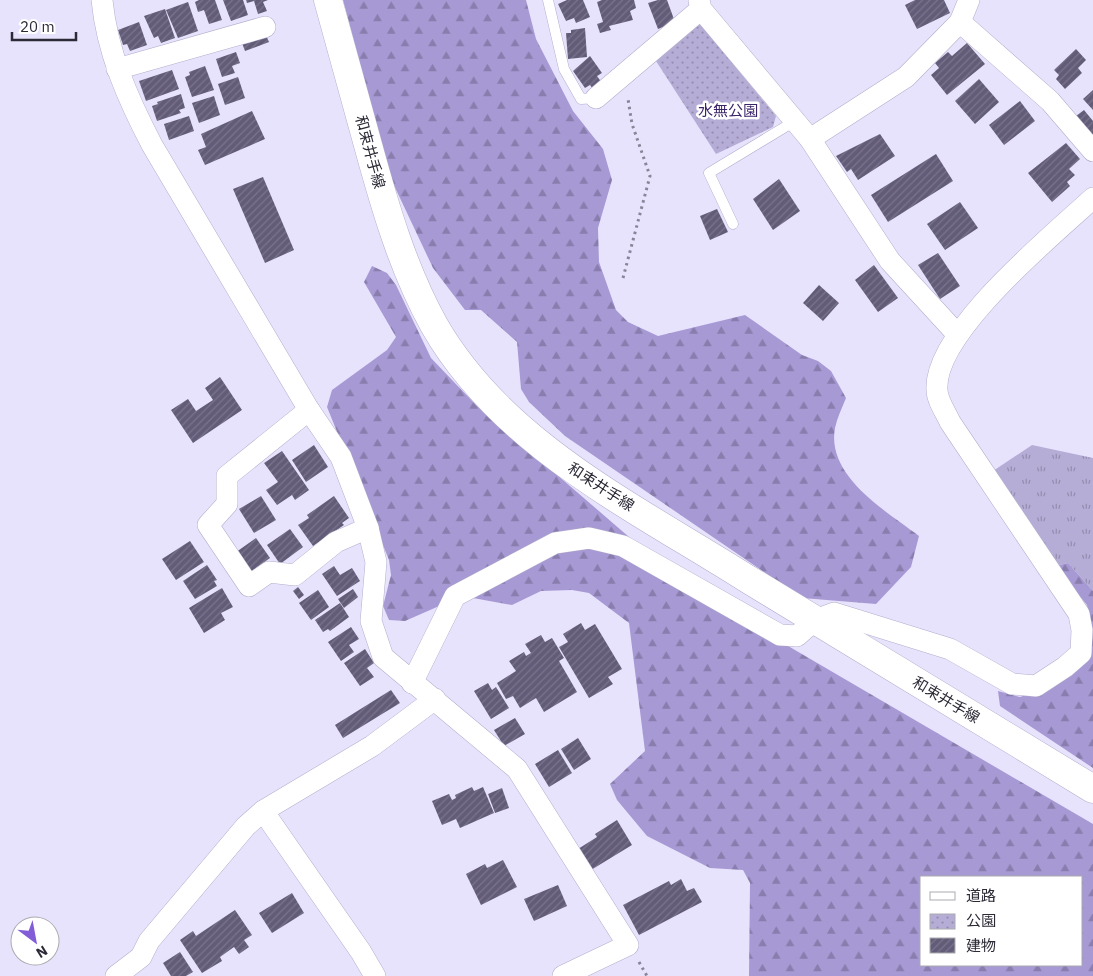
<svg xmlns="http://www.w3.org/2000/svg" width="1093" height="976" font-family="'IBM Plex Sans','Noto Sans JP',sans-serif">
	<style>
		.grass { fill: url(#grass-tufts) }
		.forest { fill: url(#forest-firs); fill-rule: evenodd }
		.park { fill: url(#park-dots) }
		.building { fill: url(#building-hatch) }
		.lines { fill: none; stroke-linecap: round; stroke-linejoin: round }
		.lane-casing { stroke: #b3adcc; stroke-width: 11 }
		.street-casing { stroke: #b3adcc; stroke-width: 22 }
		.secondary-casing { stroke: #b3adcc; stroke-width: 29 }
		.path { stroke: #888598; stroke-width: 3; stroke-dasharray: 2.5 4; stroke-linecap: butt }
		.lane { stroke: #fff; stroke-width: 10 }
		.street { stroke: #fff; stroke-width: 21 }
		.secondary { stroke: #fff; stroke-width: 28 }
		.labels { text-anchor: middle; stroke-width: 5; stroke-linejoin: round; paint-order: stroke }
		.park-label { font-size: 15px; fill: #3c246a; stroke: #fff }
		.street-label { font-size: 15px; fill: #2c2a36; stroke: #fff }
	</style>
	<defs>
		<pattern id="grass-tufts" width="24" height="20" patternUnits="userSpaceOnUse" patternTransform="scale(1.25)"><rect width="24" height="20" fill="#b6add7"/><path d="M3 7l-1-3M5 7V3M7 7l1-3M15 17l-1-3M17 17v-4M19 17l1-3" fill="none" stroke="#948daf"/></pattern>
		<pattern id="forest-firs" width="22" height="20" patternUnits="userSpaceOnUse" patternTransform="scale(1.25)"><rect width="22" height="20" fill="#a799d4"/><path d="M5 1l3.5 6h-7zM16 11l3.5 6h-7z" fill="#887dad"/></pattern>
		<pattern id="park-dots" width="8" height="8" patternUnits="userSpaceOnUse" patternTransform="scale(1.25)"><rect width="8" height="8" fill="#b6add7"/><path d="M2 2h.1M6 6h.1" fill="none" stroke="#948daf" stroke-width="1.8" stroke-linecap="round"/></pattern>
		<pattern id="building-hatch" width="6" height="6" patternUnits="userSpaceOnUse" patternTransform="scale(1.25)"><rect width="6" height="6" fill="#625c78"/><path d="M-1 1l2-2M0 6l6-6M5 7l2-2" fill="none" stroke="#7a758b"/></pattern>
	</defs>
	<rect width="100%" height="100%" fill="#e8e3fd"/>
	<path class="grass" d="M1032 445 1093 458V591L1068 563 1055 566 993 471Z"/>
	<g class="forest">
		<path d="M343 0H526L536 39 573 111 603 149 612 180 598 228 599 262 616 310 628 322 658 336 745 315 802 355 818 361 831 371 846 398C842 408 837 418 835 428 826 476 886 511 919 536L911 567 876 604 802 598 565 436 529 402 521 389 517 342 481 310H465L433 268 391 179Z"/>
		<path d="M372 266 387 273 396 285 431 358 476 405 687 587 1093 824V976H749L750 883 743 870 710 868 647 836 617 800 610 784 645 751 629 623 589 593 572 590 541 591 512 605 462 596 405 621 389 620 383 606 391 575 389 560 327 407 332 390 387 350 396 337 364 282ZM922 877H1082V965H922Z"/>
		<path d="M1068 563 1093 591V768L1000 706 998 691 1020 697 1063 681 1092 638 1087 605 1055 566Z"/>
	</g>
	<path class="park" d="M700 24 776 116 773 127 716 154 656 61Z"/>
	<g class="building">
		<path d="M199 0H215L222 20 209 24 204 10 198 12 195 2Z"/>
		<path d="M223 0H243L248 15 231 21Z"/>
		<path d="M246 0H268L263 2 267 11 258 14 254 1 247 3Z"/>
		<path d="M567 0H583L590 17 576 23 574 18 566 21 558 4Z"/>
		<path d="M602 0H634L636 8 630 11 633 20 609 26 611 30 600 33 597 24 603 22 597 2Z"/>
		<path d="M658 0H667L675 22 658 29 648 3Z"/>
		<path d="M915 0H944L950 13 917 29 905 5Z"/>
		<path d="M188 2 198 31 178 38 166 10Z"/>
		<path d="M165 9 175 38 161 43 158 36 154 38 144 16Z"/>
		<path d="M139 22 147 45 130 51 127 44 123 45 118 30Z"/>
		<path d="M585 28 587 57 568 59 566 33H571V30Z"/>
		<path d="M266 35 269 42 245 51 242 43Z"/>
		<path d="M967 43 985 64 947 95 931 75 939 68 935 63 948 52 952 56Z"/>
		<path d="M1076 49 1086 60 1078 68 1082 73 1065 89 1056 79 1059 75 1054 70Z"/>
		<path d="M236 52 240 63 232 66 235 73 222 77 216 59Z"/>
		<path d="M590 56 602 73 597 76 602 83 593 89 590 85 585 88 573 71Z"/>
		<path d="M205 66 214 90 192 97 185 77 190 75 189 72Z"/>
		<path d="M172 70 179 89 146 101 139 81Z"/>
		<path d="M238 77 245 98 225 105 218 84Z"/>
		<path d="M979 79 999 102 975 124 955 101Z"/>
		<path d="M1093 90V110L1083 99Z"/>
		<path d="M181 94 185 108 179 110 181 113 157 121 152 106 158 104 157 102Z"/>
		<path d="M214 96 220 115 199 123 192 103Z"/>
		<path d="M1020 101 1035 121 1004 145 989 125Z"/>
		<path d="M1084 110 1093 121V143L1076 116Z"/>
		<path d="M252 111 265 139 205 165 198 150 206 147 201 134Z"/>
		<path d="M189 116 194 131 169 140 164 124Z"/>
		<path d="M880 134 895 156 858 180 851 169 847 172 836 156Z"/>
		<path d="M1066 143 1080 159 1069 169 1075 175 1067 182 1070 186 1052 202 1028 173Z"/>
		<path d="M936 154 953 181 888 222 871 195Z"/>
		<path d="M263 177 294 250 265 263 233 189Z"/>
		<path d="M779 179 800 211 773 230 753 199Z"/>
		<path d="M960 202 978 228 945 250 927 224Z"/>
		<path d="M717 209 728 232 710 240 700 216Z"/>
		<path d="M938 253 960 286 940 299 918 265Z"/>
		<path d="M874 265 898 298 878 312 855 280Z"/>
		<path d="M819 285 839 303 823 321 803 303Z"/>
		<path d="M220 377 242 410 193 443 171 410 188 399 196 411 213 400 205 388Z"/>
		<path d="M314 445 328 467 306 482 292 460Z"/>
		<path d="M282 451 309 490 295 500 292 495 277 505 266 490 278 482 264 463Z"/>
		<path d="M261 496 276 520 254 533 239 509Z"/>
		<path d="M334 496 349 518 342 523 344 525 313 546 298 525 309 518 307 515Z"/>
		<path d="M290 529 303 547 280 564 267 545Z"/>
		<path d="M256 538 270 558 246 575 232 555Z"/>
		<path d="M190 541 204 562 176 580 162 559Z"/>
		<path d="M207 565 217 580 214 581 217 586 195 599 183 581Z"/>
		<path d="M334 566 340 575 352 568 360 581 337 596 322 574Z"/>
		<path d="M298 587 304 595 299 599 293 591Z"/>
		<path d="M222 588 233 607 221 613 225 620 204 633 189 608Z"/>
		<path d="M353 589 358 597 344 608 338 599Z"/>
		<path d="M318 590 329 607 311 620 299 603Z"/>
		<path d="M340 603 349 617 330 631 328 629 323 632 315 620Z"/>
		<path d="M581 623 585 630 595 624 622 669 608 677 613 684 589 698 559 647 568 642 563 634Z"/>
		<path d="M351 627 359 639 349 645 354 652 341 661 328 642Z"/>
		<path d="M541 635 545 642 552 638 564 658 559 661 577 692 544 712 536 698 520 708 513 696 506 699 497 683 516 671 509 661 524 652 526 656 531 653 525 644Z"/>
		<path d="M365 649 374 663 367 668 374 677 360 686 344 663Z"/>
		<path d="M488 683 492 690 496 687 509 708 491 719 474 691Z"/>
		<path d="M391 690 400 703 343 738 335 725Z"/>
		<path d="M515 718 525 734 504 746 494 730Z"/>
		<path d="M578 738 591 759 574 770 561 749Z"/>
		<path d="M558 750 572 773 549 787 535 764Z"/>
		<path d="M472 787 474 791 483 787 494 813 460 828 456 819 442 825 432 801 449 794 452 800 456 798 455 795Z"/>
		<path d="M502 788 509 808 495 813 488 794Z"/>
		<path d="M617 820 632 845 591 870 578 849 597 837 595 834Z"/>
		<path d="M503 860 517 887 481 905 466 874 485 864 487 868Z"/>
		<path d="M681 879 687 891 694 888 702 902 639 935 623 905 669 881 671 885Z"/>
		<path d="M558 885 567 906 534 921 524 899Z"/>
		<path d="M292 893 304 913 272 933 259 913Z"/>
		<path d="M235 910 252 935 244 940 249 947 239 954 234 947 220 957 222 961 202 973 180 940 193 931 196 936Z"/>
		<path d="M180 952 193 972 186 976H171L163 963Z"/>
	</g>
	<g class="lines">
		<g class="lane-casing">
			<g id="lane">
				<path d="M548 0 564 69 581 99 596 98"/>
				<path d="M733 224 709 173 795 121"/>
			</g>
		</g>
		<g class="street-casing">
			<g id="street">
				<path d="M102 0C107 52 128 99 152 145L309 410 341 457 368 528 376 562 371 621 383 657 517 769 628 945 563 976"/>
				<path d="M699 0 701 9 810 139 890 261 957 334"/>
				<path d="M969 0 960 22 1050 101 1093 151"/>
				<path d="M117 69 265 27"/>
				<path d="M596 98 701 9"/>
				<path d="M810 139 906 77 960 22"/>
				<path d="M309 410 227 476V504L208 525 249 586 269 572 295 575 336 542 368 528"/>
				<path d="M412 683 455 596 555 543 589 538 623 546 780 635 797 636 815 620 834 613 950 649 1012 684 1036 686 1065 667 1081 653 1082 630 1079 614 950 422C946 413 937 400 937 390 933 333 1052 236 1093 198"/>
				<path d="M263 811 361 952 375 976"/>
				<path d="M116 976 141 957 149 941 246 826 263 811 372 746 435 699"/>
			</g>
		</g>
		<g class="secondary-casing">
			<path id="secondary" d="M328 0C341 48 355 97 368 145 385 207 403 269 434 325 502 444 634 507 746 578 861 649 977 719 1093 789"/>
		</g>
		<g class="path">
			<path d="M623 278 650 176 632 124 628 99"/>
			<path d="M639 962 647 976"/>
		</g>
		<use href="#lane" class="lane"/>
		<use href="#street" class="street"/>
		<use href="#secondary" class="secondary"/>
	</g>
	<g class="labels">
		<g class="park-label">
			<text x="728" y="116">水無公園</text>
		</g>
		<g class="street-label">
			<text transform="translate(370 152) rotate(75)" y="5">和束井手線</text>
			<text transform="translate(601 487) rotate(33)" y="5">和束井手線</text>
			<text transform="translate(946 700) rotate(31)" y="5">和束井手線</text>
		</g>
	</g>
	<rect x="920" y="876" width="162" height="90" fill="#ffffff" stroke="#abaaaf"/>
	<rect x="930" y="892" width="25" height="8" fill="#ffffff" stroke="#abaaaf"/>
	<text x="966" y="901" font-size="15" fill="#2c2a36">道路</text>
	<rect x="930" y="914" width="25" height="15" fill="url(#park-dots)" stroke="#abaaaf"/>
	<text x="966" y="926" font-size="15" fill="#2c2a36">公園</text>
	<rect x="930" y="938" width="25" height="15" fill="url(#building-hatch)" stroke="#abaaaf"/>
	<text x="966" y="951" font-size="15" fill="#2c2a36">建物</text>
	<g transform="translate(35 941) rotate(148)"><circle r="24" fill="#ffffff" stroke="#abaaaf"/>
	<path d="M0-4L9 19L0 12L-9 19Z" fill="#835dd7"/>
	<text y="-8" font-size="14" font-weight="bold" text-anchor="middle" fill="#2c2a36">N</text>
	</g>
	<path d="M12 32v8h64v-8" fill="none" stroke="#2c2a36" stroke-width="2.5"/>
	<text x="20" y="32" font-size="15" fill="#2c2a36" stroke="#ffffff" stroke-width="4" paint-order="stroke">20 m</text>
</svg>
